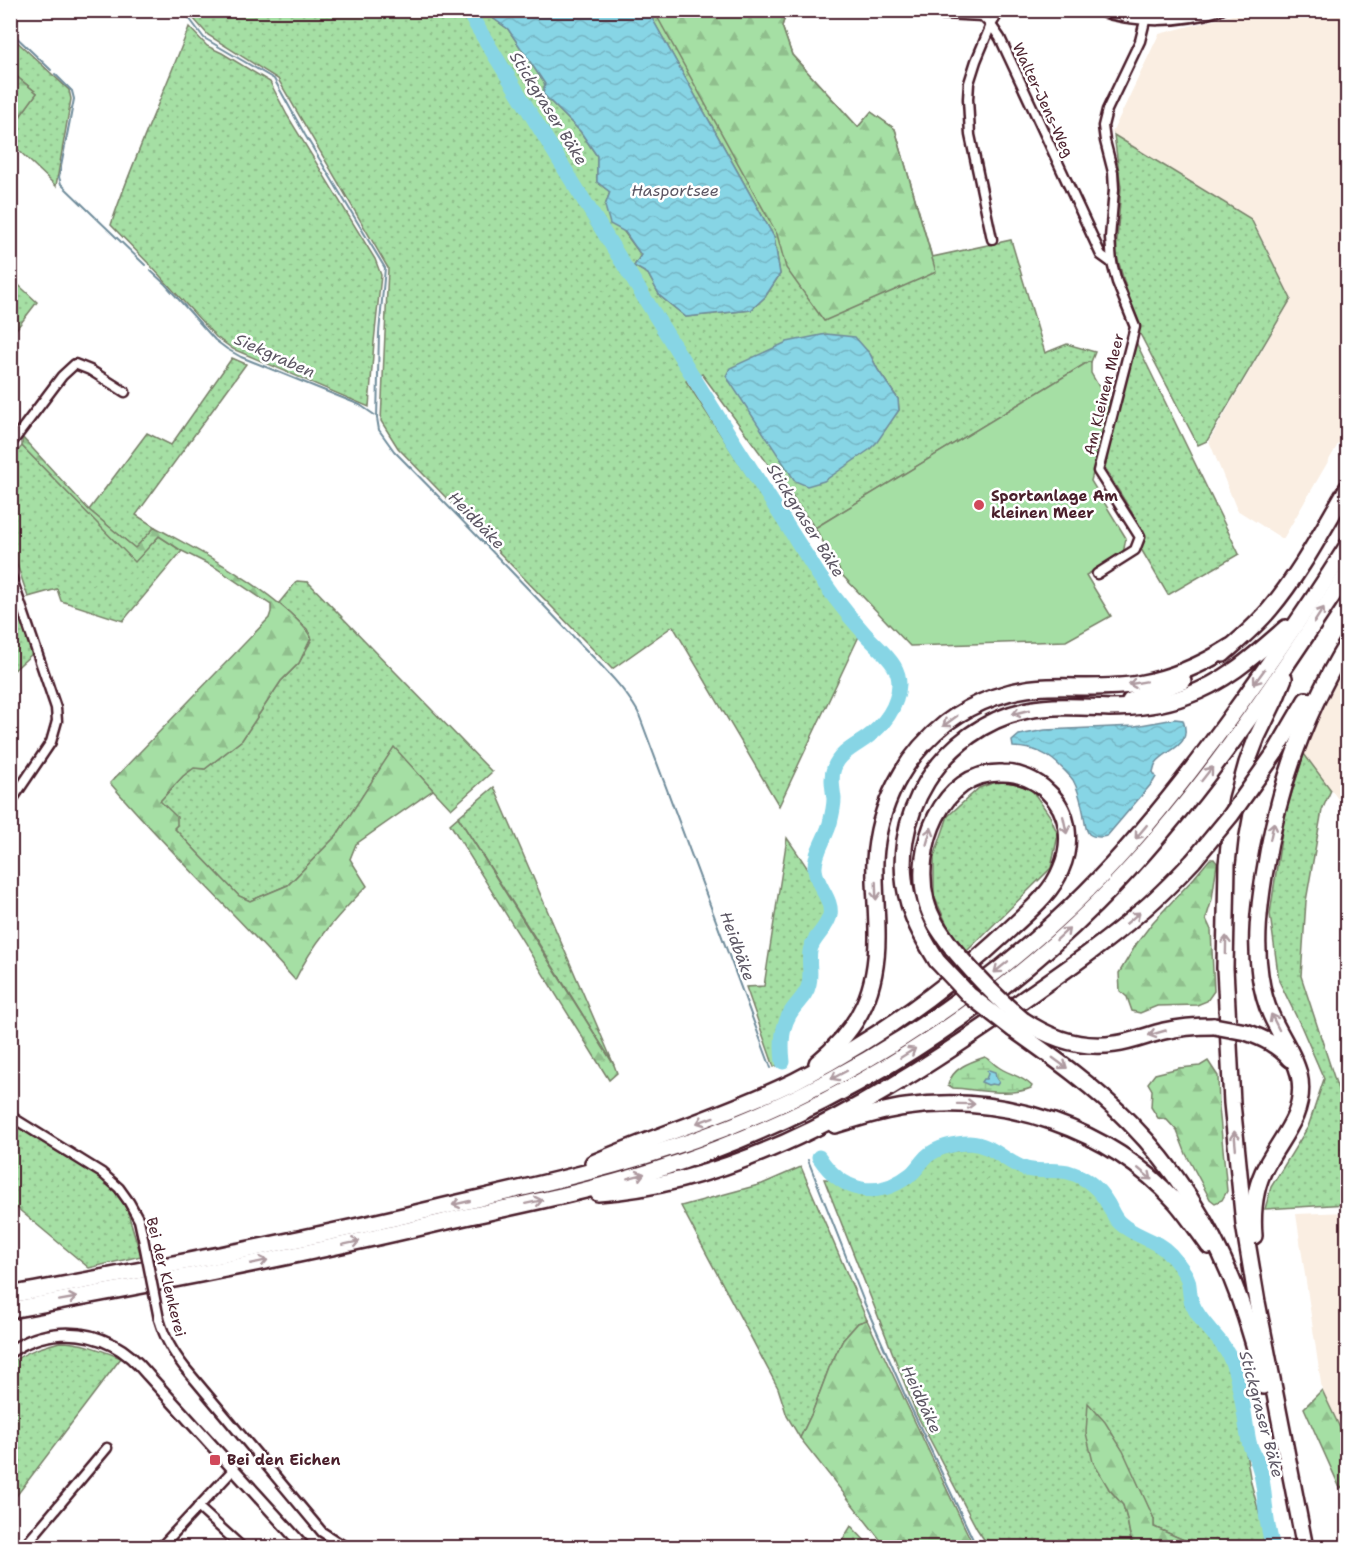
<svg xmlns="http://www.w3.org/2000/svg" width="1358" height="1558" font-family="'Shantell Sans',sans-serif">
	<style>
		.built { fill: #faeee2 }
		.grass { fill: url(#grass-dots); stroke: #787f68; stroke-width: 1.5; fill-rule: evenodd }
		.forest { fill: url(#forest-firs); stroke: #787f68; stroke-width: 1.5 }
		.wetland { fill: url(#wetland-marsh); stroke: #787f68; stroke-width: 1.5 }
		.pitch { fill: #a5dfa4; stroke: #787f68; stroke-width: 1.5 }
		.water { fill: url(#water-waves); stroke: #6f8c9b; stroke-width: 1.5 }
		.lines { fill: none; stroke-linecap: round; stroke-linejoin: round }
		.stream { stroke: #6f8c9b; stroke-width: 2 }
		.river { stroke: #87d5e5; stroke-width: 15 }
		.minor-casing { stroke: #4a1f2b; stroke-width: 13 }
		.tertiary-casing { stroke: #4a1f2b; stroke-width: 15 }
		.motorway-casing { stroke: #4a1f2b; stroke-width: 20 }
		.minor { stroke: #fff; stroke-width: 8 }
		.tertiary { stroke: #fff; stroke-width: 10 }
		.motorway { stroke: #fff; stroke-width: 15 }
		.minor-bridge-casing { stroke: #4a1f2b; stroke-width: 13; stroke-linecap: butt }
		.motorway-bridge-casing { stroke: #4a1f2b; stroke-width: 20; stroke-linecap: butt }
		.minor-bridge { stroke: #fff; stroke-width: 8 }
		.motorway-bridge { stroke: #fff; stroke-width: 15 }
		.oneway { stroke: #ae9aa0 }
		.poi-dot { fill: #d1495b; stroke: #fff; stroke-width: 2 }
		.labels { text-anchor: middle; stroke-width: 5; stroke-linejoin: round; paint-order: stroke }
		.street-label { font-size: 15px; fill: #4a1f2b; stroke: #fff }
		.poi-label { font-size: 15px; font-weight: bold; fill: #4a1f2b; stroke: #fff; text-anchor: start }
		.water-label { font-size: 16px; font-style: italic; fill: #5c5663; stroke: #fff }
	</style>
	<defs>
		<pattern id="grass-dots" width="8" height="8" patternUnits="userSpaceOnUse" patternTransform="scale(1.5)"><rect width="8" height="8" fill="#a5dfa4"/><path d="M2 2h.1M6 6h.1" fill="none" stroke="#90bf8d" stroke-width="1.8" stroke-linecap="round"/></pattern>
		<pattern id="forest-firs" width="22" height="20" patternUnits="userSpaceOnUse" patternTransform="scale(1.5)"><rect width="22" height="20" fill="#a5dfa4"/><path d="M5 1l3.5 6h-7zM16 11l3.5 6h-7z" fill="#90bf8d"/></pattern>
		<pattern id="wetland-marsh" width="20" height="14" patternUnits="userSpaceOnUse" patternTransform="scale(1.5)"><rect width="20" height="14" fill="#a5dfa4"/><path d="M1 5h8M5 5V1M11 12h8M15 12V8" fill="none" stroke="#90bf8d"/></pattern>
		<pattern id="water-waves" width="16" height="10" patternUnits="userSpaceOnUse" patternTransform="scale(1.5)"><rect width="16" height="10" fill="#87d5e5"/><path d="M0 5q4-4 8 0t8 0" fill="none" stroke="#76b6c5"/></pattern>
	</defs>
	<rect width="100%" height="100%" fill="#fff"/>
	<filter id="ink" filterUnits="userSpaceOnUse"><feTurbulence type="fractalNoise" baseFrequency=".0167" numOctaves="2"/><feDisplacementMap in="SourceGraphic" scale="12" xChannelSelector="R" yChannelSelector="G"/><feConvolveMatrix kernelMatrix="1 2 1 2 8 2 1 2 1" color-interpolation-filters="sRGB"/></filter>
	<g filter="url(#ink)">
		<g class="built">
			<path d="M1246 11H1347V429L1283 539 1237 510 1209 441 1292 299 1252 219 1112 133 1159 34 1240 13Z"/>
			<path d="M1347 657V811L1304 754 1325 695Z"/>
			<path d="M1347 1212 1348 1429 1341 1430 1322 1390 1296 1214Z"/>
		</g>
		<g class="grass">
			<path d="M187 11H462L596 232 514 74 474 11H487L494 19 508 29 545 84 543 94 580 131 597 156V182L610 192 605 206 641 255 634 266 648 274 660 296 686 317 751 310 765 297 780 274 774 237 648 11H787L782 26 792 55 858 127 871 112 895 129 932 257 1011 240 1045 353 1067 344 1095 352 1091 362H1088L815 528 702 374 686 381 824 593 861 632 779 806 673 626 612 669 398 448 381 421 388 268 278 79 208 35ZM870 354 878 370 898 399 899 410 887 425Z"/>
			<path d="M189 27 207 46 222 53 270 82 287 115 375 259 381 275 374 342 369 407 233 349 216 337 150 265 111 225C133 158 164 94 189 27Z"/>
			<path d="M10 35 69 90 71 99 56 186 11 143V110L21 115 37 93 11 72Z"/>
			<path d="M1114 135 1251 219 1291 299 1207 441 1198 445 1138 330 1116 253 1121 187Z"/>
			<path d="M11 278 37 302 11 336Z"/>
			<path d="M1136 342 1239 554 1168 595 1141 549 1144 532 1104 467Z"/>
			<path d="M232 358 246 364 136 515 155 527 136 549 89 510 147 433 171 445Z"/>
			<path d="M22 446 135 561 159 536 182 551 123 621 61 601 57 589 28 597 11 547 10 460Z"/>
			<path d="M297 581 308 582 492 772 451 809 394 748 337 835 288 885 250 901 239 896 174 828 177 825 160 801 183 776 194 768 205 769 242 740 281 681 299 663 312 639 307 629 279 603Z"/>
			<path d="M10 583 33 653 11 673H10Z"/>
			<path d="M1304 754 1331 790 1322 810 1306 901 1301 976 1347 1117V1204L1265 1209 1271 1187 1308 1127 1324 1079 1301 1026 1279 981 1270 914 1284 818Z"/>
			<path d="M1004 779 1032 790 1050 816 1058 835 1051 868 967 951 950 931 934 896V857L948 816 979 788Z"/>
			<path d="M494 787 614 1065 534 936 458 817Z"/>
			<path d="M787 838C799 856 825 890 826 911 827 924 815 933 810 944 804 957 808 970 804 984 802 995 792 1002 786 1011 776 1024 776 1049 780 1064L774 1067 746 987 764 986Z"/>
			<path d="M10 1120 94 1172 111 1186 125 1203 141 1256 89 1268 11 1203Z"/>
			<path d="M976 1149 993 1154 1021 1171 1033 1173H1053L1074 1176 1094 1188 1118 1226 1132 1235 1153 1244 1166 1254 1185 1279 1189 1309 1217 1341 1231 1363 1251 1483 1268 1546 1260 1545 1256 1548 1200 1547 1154 1527V1519L1140 1491 1109 1489 1123 1505 1127 1519 1131 1541 1138 1547H989L977 1529 917 1415 824 1179C846 1178 860 1202 886 1194 894 1192 903 1183 909 1178 933 1156 943 1150 976 1149Z"/>
			<path d="M801 1167 867 1320 858 1323 843 1340 829 1368 812 1413 800 1438 787 1416 778 1388 681 1206 762 1184Z"/>
			<path d="M60 1342C82 1342 101 1350 121 1358L14 1499 10 1496 11 1363C26 1351 42 1347 60 1342Z"/>
			<path d="M851 1526 871 1547H838Z"/>
		</g>
		<g class="forest">
			<path d="M654 11H787L782 26 792 55 858 127 871 112 895 129 936 272 824 321 786 268 777 234Z"/>
			<path d="M11 72 37 93 21 115 11 110Z"/>
			<path d="M22 437 89 510 135 548 155 527C202 553 250 577 290 613 298 621 306 627 311 638L299 663 281 681 242 740 205 769 194 768 183 776 160 801 177 817V825L174 828 239 896 250 901 288 885 337 835 394 747 433 790 356 844 350 859 367 886C338 915 313 943 295 980 235 913 169 852 110 783L269 618 271 612V605L216 568 182 551 159 536 135 562 22 446Z"/>
			<path d="M458 817 614 1065 617 1073 609 1080 450 824Z"/>
			<path d="M1210 859H1214L1217 863 1212 899 1206 919 1211 930 1214 991 1207 1001 1197 1005 1157 1006 1140 1013 1132 1011 1127 997 1120 991 1119 973 1137 943 1153 922 1194 878Z"/>
			<path d="M1208 1061 1218 1076 1219 1107 1227 1191 1222 1200 1215 1203 1210 1199 1186 1154 1177 1131 1167 1120 1158 1118 1151 1107 1152 1090 1148 1083 1155 1074 1179 1068 1200 1066Z"/>
			<path d="M867 1320 974 1547H886L800 1438 812 1413 829 1368 843 1340 858 1323Z"/>
			<path d="M1322 1390 1341 1430 1347 1429V1486L1340 1488 1304 1408Z"/>
			<path d="M1088 1403 1105 1422 1123 1451 1154 1519V1527L1200 1547H1138L1131 1541 1127 1519 1123 1505 1109 1489 1093 1462 1086 1433Z"/>
		</g>
		<path class="wetland" d="M985 1057C991 1059 992 1063 997 1066 1007 1074 1021 1075 1032 1086L1031 1088C1009 1097 976 1089 953 1088L948 1085C952 1068 970 1062 985 1057Z"/>
		<path class="pitch" d="M1088 362H1091V373L1106 399 1111 401 1091 481 1126 538 1123 554 1086 575 1111 616 1066 641 910 646 843 576 815 528Z"/>
		<g class="water">
			<path d="M487 11H648L774 237 780 274 765 297 751 310 686 317 660 296 648 274 634 266 641 255 625 232 610 224 605 206 610 192 597 182V156L580 131 543 94 545 84 508 29 494 19Z"/>
			<path d="M826 334 855 337 870 354 878 370 898 399 899 410 877 442 869 450 824 481 807 486 795 481 726 376 730 368 787 342Z"/>
			<path d="M1175 719 1183 720C1193 748 1167 748 1156 763 1154 766 1154 769 1153 772L1156 777 1153 782 1107 836C1102 837 1094 838 1089 834 1084 828 1085 818 1083 811 1081 801 1078 789 1073 780 1070 776 1066 772 1063 769 1048 753 1035 748 1013 747L1012 741 1019 735 1045 730 1135 726Z"/>
			<path d="M989 1070 995 1072 996 1078 999 1082 997 1085 992 1084 988 1085 981 1082 983 1079H986L988 1074 987 1071Z"/>
		</g>
		<g class="lines">
			<g class="stream">
				<path d="M183 10 204 38 274 79 305 135 385 268 379 333 377 418 379 430 394 451C452 510 510 569 566 629 590 655 621 682 638 712L771 1068"/>
				<path d="M10 31 51 70"/>
				<path d="M55 74 72 91 74 99 59 177 61 184 145 265"/>
				<path d="M151 271 165 284 215 340 227 349 241 357 360 405 376 416"/>
				<path d="M808 1160 864 1302 904 1393 977 1548"/>
			</g>
			<g class="river">
				<path d="M467 10C555 154 644 298 733 441 757 479 782 517 806 555 823 583 843 610 865 634 874 644 887 654 894 666 897 671 899 678 899 684 898 707 883 726 865 739 853 747 839 754 834 768 830 778 833 788 834 799 834 807 832 815 830 823 826 838 814 853 815 869 816 886 833 899 830 915 827 928 816 935 811 947 807 959 812 972 809 984 807 994 799 1001 793 1009 781 1025 781 1044 783 1062"/>
				<path d="M819 1157C842 1192 877 1201 911 1174 917 1169 921 1162 926 1157 937 1147 955 1143 969 1143 993 1144 1006 1163 1026 1169 1040 1173 1056 1168 1071 1173 1087 1178 1100 1190 1108 1204 1112 1211 1114 1218 1120 1223 1135 1237 1156 1239 1170 1254 1176 1261 1185 1271 1188 1280 1190 1287 1189 1296 1192 1303 1201 1326 1223 1338 1232 1362 1242 1387 1244 1416 1249 1442 1251 1451 1257 1458 1259 1467 1264 1481 1264 1497 1266 1512 1267 1524 1270 1536 1273 1548"/>
			</g>
			<g class="minor-casing">
				<g id="minor">
					<path d="M906 10 925 13 982 16 991 25 1000 38 1101 255 1112 263"/>
					<path d="M1096 10C1136 24 1181 23 1221 10"/>
					<path d="M992 239 970 135 968 99 969 83 976 61 991 25 1000 10"/>
					<path d="M10 445 62 376 75 364 90 370 125 392"/>
					<path d="M10 573 56 708 57 721 51 742 10 803"/>
					<path d="M1097 574 1135 550 1140 537 1098 471 1135 327 1117 282 1112 263 1110 238 1114 189 1113 172 1105 141 1103 126 1107 110 1140 41 1145 21"/>
					<path d="M10 1116 102 1173 119 1188 129 1202 139 1220 143 1238"/>
					<path d="M159 1319C165 1339 172 1351 185 1368L322 1532 347 1548"/>
					<path d="M198 1507 243 1548"/>
					<path d="M23 1548 107 1448"/>
					<path d="M160 1548 234 1469"/>
				</g>
			</g>
			<g class="tertiary-casing">
				<path id="tertiary" d="M10 1352C40 1330 81 1328 113 1345 127 1352 138 1363 148 1375L305 1548"/>
			</g>
			<g class="motorway-casing">
				<g id="motorway">
					<path d="M1223 654C1239 640 1256 626 1270 609 1301 572 1323 529 1348 487"/>
					<path d="M1284 678 1275 700 1257 737 1247 763 1237 799 1230 837 1227 864 1225 968 1232 1103 1244 1224 1257 1302 1305 1548"/>
					<path d="M1130 701 1183 681"/>
					<path d="M1275 753 1306 700"/>
					<path d="M937 961C926 943 915 925 909 904 884 819 942 727 1028 710 1055 705 1082 707 1109 708 1134 708 1162 705 1186 696 1226 682 1255 655 1286 628"/>
					<path d="M1023 1020C1051 1039 1082 1049 1115 1044 1132 1042 1148 1035 1164 1031 1181 1027 1197 1026 1214 1026"/>
					<path d="M1013 1029C1054 1058 1095 1087 1130 1123 1189 1183 1229 1257 1252 1338 1257 1353 1259 1370 1263 1386"/>
					<path d="M1246 1032C1263 1038 1278 1045 1290 1059"/>
					<path d="M817 1063C861 1027 878 989 877 932 877 908 874 884 875 860 878 806 904 756 946 723 975 701 1012 688 1048 687 1078 686 1108 689 1138 684 1172 678 1202 665 1230 647"/>
					<path d="M835 1125C858 1118 882 1110 906 1107 1004 1093 1109 1128 1176 1202 1188 1216 1198 1231 1209 1246"/>
					<path d="M593 1163C659 1134 730 1113 795 1081 874 1041 945 990 1010 929 1028 912 1052 893 1061 869 1072 844 1070 812 1048 792 1036 780 1019 773 1003 773 940 770 913 850 926 901 931 920 942 934 953 949"/>
					<path d="M598 1193C746 1183 887 1094 1007 1011 1051 980 1098 949 1138 914 1158 898 1176 879 1193 861"/>
					<path d="M1254 1236C1252 1211 1254 1188 1266 1166 1275 1149 1287 1134 1295 1116 1312 1073 1287 1051 1271 1015 1265 1002 1262 989 1260 975 1255 942 1259 908 1264 876 1277 791 1303 715 1348 642"/>
					<path d="M10 1295C153 1268 296 1242 437 1208 523 1188 610 1170 694 1140 838 1089 978 1000 1086 892 1141 837 1189 775 1235 711 1274 657 1312 602 1348 545"/>
					<path d="M10 1310C155 1283 300 1256 443 1222 513 1206 584 1193 653 1171 818 1119 973 1027 1096 904 1194 806 1272 688 1348 572"/>
				</g>
			</g>
			<use href="#minor" class="minor"/>
			<use href="#tertiary" class="tertiary"/>
			<use href="#motorway" class="motorway"/>
			<g class="minor-bridge-casing">
				<path id="minor-bridge" d="M143 1238 159 1319"/>
			</g>
			<g class="motorway-bridge-casing">
				<g id="motorway-bridge">
					<path d="M1193 861 1231 815 1275 753"/>
					<path d="M953 949C975 975 997 999 1023 1020"/>
					<path d="M937 961 969 995 1013 1029"/>
					<path d="M1214 1026 1246 1032"/>
				</g>
			</g>
			<use href="#minor-bridge" class="minor-bridge"/>
			<use href="#motorway-bridge" class="motorway-bridge"/>
		</g>
		<defs><path id="oneway-shaft" d="M-6 0H5M1.5-3L5.5 0L1.5 3" fill="none" stroke-width="1.6" stroke-linecap="round" stroke-linejoin="round" transform="scale(1.5)"/></defs>
		<g class="oneway">
			<use href="#oneway-shaft" transform="translate(1319 615) rotate(-57)"/>
			<use href="#oneway-shaft" transform="translate(1259 677) rotate(126)"/>
			<use href="#oneway-shaft" transform="translate(1137 683) rotate(170)"/>
			<use href="#oneway-shaft" transform="translate(1021 712) rotate(166)"/>
			<use href="#oneway-shaft" transform="translate(950 721) rotate(144)"/>
			<use href="#oneway-shaft" transform="translate(1207 774) rotate(-52)"/>
			<use href="#oneway-shaft" transform="translate(1065 825) rotate(78)"/>
			<use href="#oneway-shaft" transform="translate(1272 831) rotate(-78)"/>
			<use href="#oneway-shaft" transform="translate(1141 832) rotate(130)"/>
			<use href="#oneway-shaft" transform="translate(929 836) rotate(-74)"/>
			<use href="#oneway-shaft" transform="translate(876 891) rotate(88)"/>
			<use href="#oneway-shaft" transform="translate(1133 918) rotate(-40)"/>
			<use href="#oneway-shaft" transform="translate(1063 934) rotate(-43)"/>
			<use href="#oneway-shaft" transform="translate(1226 945) rotate(-89)"/>
			<use href="#oneway-shaft" transform="translate(1001 967) rotate(141)"/>
			<use href="#oneway-shaft" transform="translate(1275 1022) rotate(-117)"/>
			<use href="#oneway-shaft" transform="translate(1157 1033) rotate(164)"/>
			<use href="#oneway-shaft" transform="translate(908 1053) rotate(-32)"/>
			<use href="#oneway-shaft" transform="translate(1060 1063) rotate(36)"/>
			<use href="#oneway-shaft" transform="translate(839 1075) rotate(152)"/>
			<use href="#oneway-shaft" transform="translate(966 1104) rotate(1)"/>
			<use href="#oneway-shaft" transform="translate(705 1120) rotate(160)"/>
			<use href="#oneway-shaft" transform="translate(1235 1140) rotate(-95)"/>
			<use href="#oneway-shaft" transform="translate(1145 1174) rotate(40)"/>
			<use href="#oneway-shaft" transform="translate(636 1176) rotate(-15)"/>
			<use href="#oneway-shaft" transform="translate(534 1202) rotate(-12)"/>
			<use href="#oneway-shaft" transform="translate(461 1203) rotate(167)"/>
			<use href="#oneway-shaft" transform="translate(351 1243) rotate(-12)"/>
			<use href="#oneway-shaft" transform="translate(259 1262) rotate(-12)"/>
			<use href="#oneway-shaft" transform="translate(68 1299) rotate(-10)"/>
		</g>
	</g>
	<g class="poi-dot">
		<circle cx="979" cy="505" r="6"/>
		<rect x="209" y="1454" width="12" height="12" rx="3"/>
	</g>
	<g class="labels">
		<g class="street-label">
			<text transform="translate(1043 100) rotate(65)" y="5">Walter-Jens-Weg</text>
			<text transform="translate(1104 394) rotate(-76)" y="5">Am Kleinen Meer</text>
			<text transform="translate(166 1277) rotate(76)" y="5">Bei der Klenkerei</text>
		</g>
		<g class="poi-label">
			<text x="991" y="501">Sportanlage Am<tspan x="991" dy="17">kleinen Meer</tspan></text>
			<text x="227" y="1465">Bei den Eichen</text>
		</g>
		<g class="water-label">
			<text transform="translate(549 108) rotate(58)" y="6">Stickgraser Bäke</text>
			<text x="675" y="196">Hasportsee</text>
			<text transform="translate(275 355) rotate(24)" y="6">Siekgraben</text>
			<text transform="translate(477 520) rotate(46)" y="6">Heidbäke</text>
			<text transform="translate(806 520) rotate(58)" y="6">Stickgraser Bäke</text>
			<text transform="translate(738 946) rotate(70)" y="6">Heidbäke</text>
			<text transform="translate(922 1399) rotate(65)" y="6">Heidbäke</text>
			<text transform="translate(1262 1414) rotate(75)" y="6">Stickgraser Bäke</text>
		</g>
	</g>
	<rect width="1358" height="1558" fill="none" stroke="#fff" stroke-width="36"/>
	<rect x="18" y="18" width="1322" height="1522" fill="none" stroke="#4a1f2b" stroke-width="2" filter="url(#ink)"/>
</svg>
